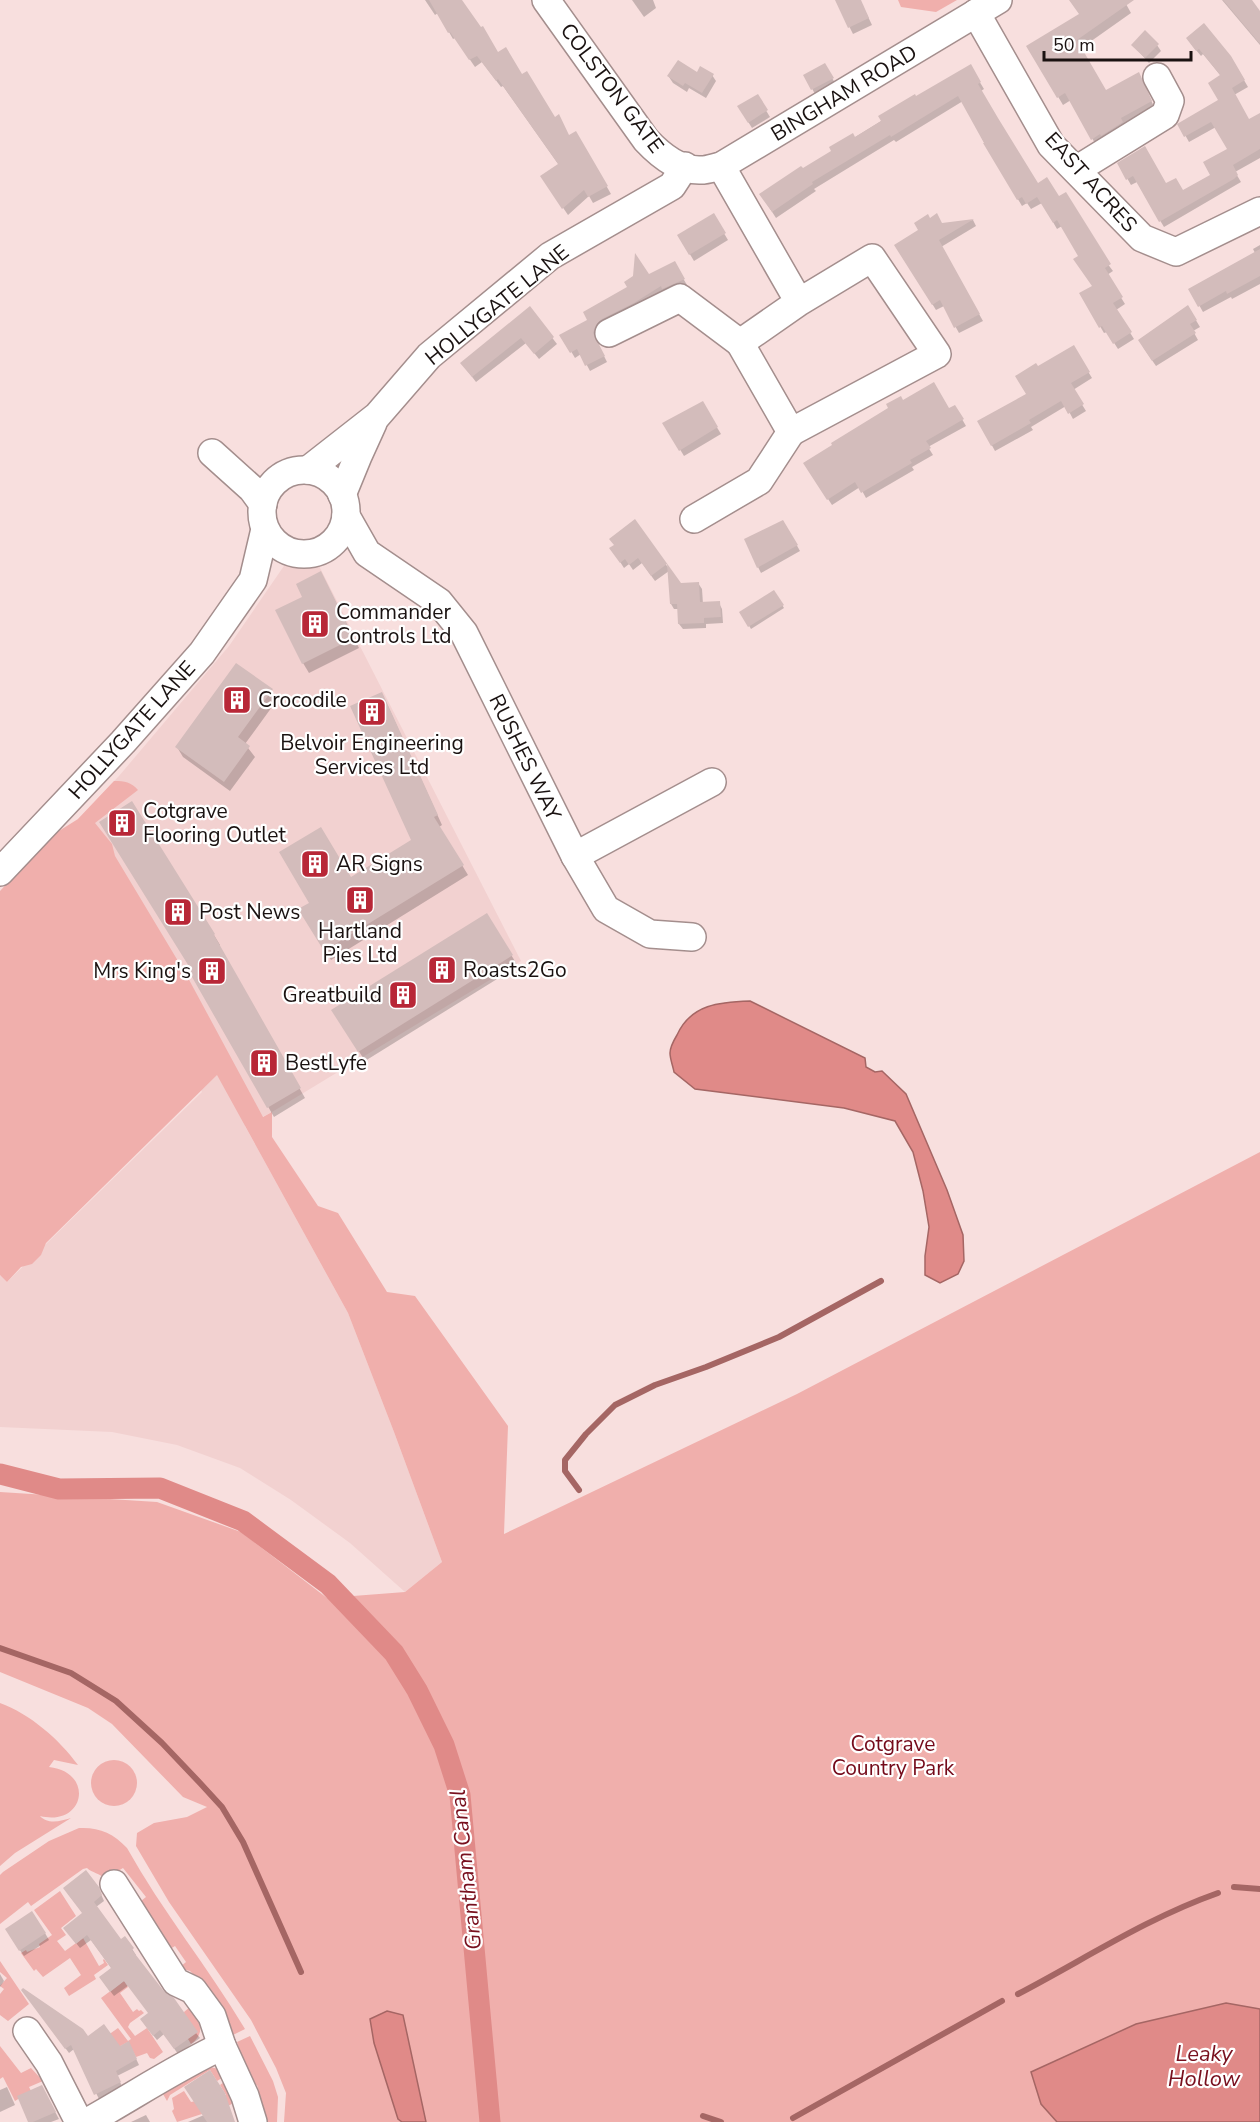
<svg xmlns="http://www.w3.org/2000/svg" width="1260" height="2122" font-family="'Nunito Sans',sans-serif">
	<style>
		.built { fill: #f2d1d0 }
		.green { fill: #f0afac }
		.water { fill: #e08a88; stroke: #a56664; stroke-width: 1.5 }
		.shadow { fill: #0003 }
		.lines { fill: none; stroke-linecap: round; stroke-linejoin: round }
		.stream { stroke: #a56664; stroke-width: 6 }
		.canal { stroke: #e08a88; stroke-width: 21 }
		.building { fill: #d3bcbb }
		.minor-casing { stroke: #a48e8d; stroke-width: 30 }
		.minor { stroke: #fff; stroke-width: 27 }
		.labels { text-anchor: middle; stroke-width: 4.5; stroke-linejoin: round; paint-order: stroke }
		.street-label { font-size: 21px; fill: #1a1211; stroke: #fff }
		.poi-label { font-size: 21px; fill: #1a1211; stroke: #fff; text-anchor: start }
		.park-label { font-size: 21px; fill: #740a1a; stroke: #fff }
		.water-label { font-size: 22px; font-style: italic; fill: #78101e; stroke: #fff }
	</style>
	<rect width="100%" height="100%" fill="#f8dfde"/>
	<path class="built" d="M297 547 319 566 521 961 272 1112 245 1126 348 1313 394 1432 442 1562 405 1592 350 1543 291 1500 240 1468 177 1445 112 1432 0 1427V1275L7 1282 202 1092 78 819 119 776 229 646Z"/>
	<g class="green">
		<path d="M898 0H957L936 12 901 7Z"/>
		<path d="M114 781C125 781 131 782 138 790L95 823 112 844 115 856 187 976 263 1117 272 1112V1137L318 1206 338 1213 387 1292 415 1296 508 1426 504 1534 797 1394 1260 1152V2122H284L286 2093 276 2068 251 2020 169 1902 146 1863 136 1846 137 1833 154 1823 187 1817 207 1807 183 1797 112 1724 88 1708 0 1672V1492L157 1502 241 1532 327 1598 405 1592 442 1562 394 1432 348 1313 217 1075 46 1243 41 1255 32 1264 21 1267 7 1282 0 1275V891L51 836 78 819Z"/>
		<path d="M0 1703C30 1714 59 1739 78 1765L54 1760 49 1767C95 1772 85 1827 40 1816 48 1825 61 1821 71 1818L15 1853 0 1866Z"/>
		<circle cx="114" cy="1783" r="23"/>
		<path d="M79 1828C99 1827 113 1833 127 1848 162 1911 208 1967 245 2029L233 2035 200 1981 190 1971 179 1968 186 1962 175 1946 167 1951 141 1901 146 1897 123 1868 105 1879C100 1873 92 1873 87 1868L83 1869 31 1906 28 1902 0 1924V1875L3 1872 49 1841Z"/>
		<path d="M60 1891 76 1916 61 1928 66 1935 57 1941 65 1951 83 1938 99 1966 104 1963 103 1960 104 1959 108 1965 94 1975 96 1979 69 1996 64 1988 81 1975 70 1958 43 1977 36 1969 34 1971 21 1953 26 1950 27 1952 40 1947 39 1944 52 1935 34 1910Z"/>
		<path d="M0 1961 29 2004 8 2021 0 2015V1994L4 1989 0 1986 7 1978 0 1972Z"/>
		<path d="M124 1981 128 1987 120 1993 133 2012 137 2009 139 2011 141 2010 144 2013 130 2023 128 2027 135 2036 147 2028 163 2052 154 2059 150 2058 147 2053 136 2057 128 2042 111 2051 90 2048 118 2028 128 2041 131 2039 101 1998Z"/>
		<path d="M190 2007C199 2021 207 2032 191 2044L188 2039 184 2012Z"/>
		<path d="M250 2036 273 2081 278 2097 277 2122H263L256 2104 262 2102 257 2085 251 2086 237 2042Z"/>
		<path d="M0 2046 21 2073 31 2068 43 2081 29 2087 31 2091 15 2101 3 2077 0 2079Z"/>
		<path d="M210 2067 219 2069 225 2076 217 2081 210 2070 170 2095 167 2101 163 2094Z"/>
		<path d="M227 2080 234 2102 230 2105 177 2122 172 2111 174 2109 172 2098 184 2091 191 2102 226 2095 220 2085Z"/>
	</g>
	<g class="water">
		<path d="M750 1001 865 1058 866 1067 875 1072 882 1071 906 1094 947 1190 963 1235 964 1261 958 1274 940 1283 925 1275V1256L929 1227 923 1191 913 1152 895 1121 844 1108 695 1089 674 1072C673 1066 670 1059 670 1053 670 1048 674 1040 677 1035 691 1004 720 1002 750 1001Z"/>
		<path d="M1226 2003 1260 2009V2122H1057L1041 2104 1031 2072 1136 2024Z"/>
		<path d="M387 2011 403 2015 426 2122H402L398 2119 374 2043 370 2019Z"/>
	</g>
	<g class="shadow">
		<path d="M425 0H460L497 54 522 76 569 137 576 133 611 194 593 203 589 196 568 215 547 184 559 165 503 86 501 87 482 62 475 67 455 38 453 39 438 13 435 15Z"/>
		<path d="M632 0H653L656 8 644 17Z"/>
		<path d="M836 0H860L872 25 853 34Z"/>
		<path d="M1072 0H1129L1126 4 1131 13 1080 49 1106 92 1143 82 1155 109 1097 147 1071 100 1063 105 1028 46 1081 15Z"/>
		<path d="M1222 0H1250L1260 14V45Z"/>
		<path d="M1191 44 1230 56 1248 87 1234 95 1249 121 1260 118V158L1235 172 1241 182 1164 227 1137 182 1131 185 1119 164 1183 192 1212 176 1229 149 1216 127 1189 142 1179 124 1220 101 1221 76 1203 54 1201 56Z"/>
		<path d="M1133 45H1157L1161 51 1149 63Z"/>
		<path d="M825 65 836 85 816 96 805 75Z"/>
		<path d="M970 66 984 89 981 91 1037 185 1058 198 1113 271 1107 275 1125 304 1116 310 1134 339 1118 349 1107 332 1104 333 1081 294 1093 286 1080 256 1062 226 1057 229 1042 203 1031 209 1027 203 1022 206 985 144 963 101 896 142 894 140 814 189 816 191 776 218 765 201 802 170Z"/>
		<path d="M697 74 712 75 716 81 706 98 689 88 687 92 673 83 669 77Z"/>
		<path d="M757 96 770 117 752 128 739 107Z"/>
		<path d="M713 215 728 240 694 261 679 236Z"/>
		<path d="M973 220 976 226 941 247 983 321 959 333 944 306 936 310 896 245 920 230 942 225Z"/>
		<path d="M1260 245V284L1232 299 1231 297 1203 312 1190 289 1255 253 1253 249Z"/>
		<path d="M674 263 687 285 599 330 596 340 607 362 590 371 581 354 575 358 562 336 589 321 629 288 635 277 649 276Z"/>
		<path d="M1188 307 1200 327 1193 331 1198 340 1156 366 1143 347Z"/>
		<path d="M530 309 557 344 539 359 526 343 476 382 466 369Z"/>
		<path d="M1073 347 1092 378 1073 390 1086 411 1073 419 1066 406 1031 427 1033 430 995 451 979 422 1027 394 1037 368Z"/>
		<path d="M903 402 949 410 955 407 966 426 928 447 933 455 912 467 914 470 866 498 860 487 832 505 809 470Z"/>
		<path d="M702 403 721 434 684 456 664 423Z"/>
		<path d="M783 521 800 551 761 573 758 567Z"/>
		<path d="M635 522 680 584 698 583 702 589 703 604 719 603 722 609 723 623 706 624V628L683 629 679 624V609H674L671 604 669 571 655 581 642 563 633 570 629 564 624 568 615 554Z"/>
		<path d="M326 583 359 648 309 673 303 663Z"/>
		<path d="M774 592 784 608 751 629 741 612Z"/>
		<path d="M271 690 277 700 245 744 255 757 230 791 183 757 177 747Z"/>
		<path d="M387 704 442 825 439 827 468 875 331 960 300 910 413 841Z"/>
		<path d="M131 803 214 935 220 945 218 946 305 1098 274 1117 190 970 192 969Z"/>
		<path d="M486 915 518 966 365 1061 339 1020Z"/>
		<path d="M68 1894H101L104 1901 96 1907 121 1941 125 1938 136 1955 135 1956 200 2038 178 2054 164 2034 157 2040 145 2025 150 2014 129 1985 114 1996 104 1983 112 1969 91 1940 80 1948 68 1933 84 1914Z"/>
		<path d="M45 1933 49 1940 24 1956 10 1936Z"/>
		<path d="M0 1974 4 1981 0 1987Z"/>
		<path d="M26 1995 88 2038 119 2048H131L139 2065 117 2076 123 2088 99 2099 74 2049 69 2053Z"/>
		<path d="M7 2087 15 2105 0 2112V2090Z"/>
		<path d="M45 2093 59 2119 51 2122H30Z"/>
		<path d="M146 2115 150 2122H131Z"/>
		<path d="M204 2115 235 2122H188Z"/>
	</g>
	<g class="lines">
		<g class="stream">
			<path d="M579 1490 565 1471V1460L586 1434 615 1405 655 1385 706 1367 779 1337 881 1281"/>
			<path d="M0 1648 71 1673 116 1701 162 1743 200 1783 222 1807 243 1842 301 1972"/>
			<path d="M1234 1887 1260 1889"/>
			<path d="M1018 1994C1085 1959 1147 1918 1218 1893"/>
			<path d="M703 2116 721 2122"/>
			<path d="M793 2118 1002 2001"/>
		</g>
		<path class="canal" d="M0 1474 59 1489 160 1488 243 1521 328 1584 394 1653 417 1690 444 1745 460 1795 490 2122"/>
	</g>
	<g class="building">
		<path d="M429 0H462L481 27 483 26 498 52 506 47 522 74 527 71 555 117 559 114 569 135 576 131 608 186 588 197 584 190 562 209 540 176 558 164 498 79 496 81 477 56 469 60 450 32 448 33Z"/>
		<path d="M835 0H861L869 18 848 28Z"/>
		<path d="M1069 0H1134L1077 40 1106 90 1139 72 1152 101 1121 118 1123 122 1101 136 1100 134 1091 140 1065 93 1057 98 1026 46 1079 14Z"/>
		<path d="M1223 0H1252L1260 11V44Z"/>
		<path d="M1204 23 1231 56 1245 80 1232 88 1249 119 1260 113V149L1233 165 1238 175 1234 179 1159 222 1133 176 1126 180 1117 163 1145 146 1166 183 1176 178 1183 190 1210 175 1203 162 1227 149 1211 122 1184 137 1177 124 1218 100 1208 83 1220 75 1199 49 1196 51 1186 38Z"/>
		<path d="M1145 30 1159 44 1145 58 1131 45Z"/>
		<path d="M678 60 697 72 700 66 714 74 702 93 685 83 683 86 667 76Z"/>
		<path d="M825 63 834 78 811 90 803 75Z"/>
		<path d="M971 64 981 82 978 84 998 118 1038 183 1047 177 1059 196 1066 192 1111 264 1105 268 1123 297 1113 303 1132 332 1113 344 1102 326 1099 328 1079 293 1092 286 1073 259 1078 256 1057 220 1053 223 1037 197 1026 204 1022 197 1017 200 983 143H984L958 96 891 137 890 135 812 182 813 184 772 212 759 194 801 166 803 168 831 151 829 147 853 133 855 137 881 121 878 116 915 94 916 96Z"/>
		<path d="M758 94 768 110 748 123 737 106Z"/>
		<path d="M714 213 726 233 689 255 677 235Z"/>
		<path d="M937 213 942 223 974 219 939 240 980 314 954 328 940 300 932 305 894 245 918 230 914 223 928 214 930 218Z"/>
		<path d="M1260 249V276L1227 294 1226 291 1198 307 1188 289Z"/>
		<path d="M635 253 649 274 675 261 685 279 662 289 661 286 634 303 602 319 596 325 593 333 605 356 585 366 577 349 570 353 559 335 587 320 583 312 627 287 624 282 633 276Z"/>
		<path d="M1188 305 1197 320 1190 324 1196 333 1152 361 1138 340Z"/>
		<path d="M530 306 554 337 534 354 521 338 472 377 460 363Z"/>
		<path d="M1074 345 1090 372 1071 383 1084 404 1068 414 1061 401 1029 420 1031 423 991 446 977 421 1026 394 1015 376 1036 363 1038 366Z"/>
		<path d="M934 382 949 408 955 405 964 419 926 441 931 448 910 460 912 463 861 493 855 482 827 500 803 463 832 445 831 443 888 408 886 404 901 396 903 400Z"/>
		<path d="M703 401 718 427 679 451 662 423Z"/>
		<path d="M635 519 681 583 699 582 700 602 720 601 721 617 704 618V623L678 624 677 604H670L667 564 651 576 638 558 629 565 625 559 620 563 609 548 614 545 609 539Z"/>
		<path d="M783 520 798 545 757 568 744 539Z"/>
		<path d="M321 571 354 638 302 664 275 610 302 597 296 584Z"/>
		<path d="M774 590 784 605 748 627 739 612Z"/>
		<path d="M236 663 273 689 238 737 250 746 224 782 175 747Z"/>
		<path d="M382 692 438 815 434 817 464 865 324 951 298 909 309 903 279 852 321 827 351 877 411 840 350 706Z"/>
		<path d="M132 801 215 934 214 935 301 1088 267 1108 188 970 190 968 99 822Z"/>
		<path d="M487 913 513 955 358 1052 331 1010Z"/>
		<path d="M86 1870 99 1887 102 1895 94 1902 121 1939 125 1936 134 1948 132 1950 163 1990 174 1998 198 2032 174 2049 160 2030 153 2036 140 2019 148 2013 124 1981 110 1992 99 1977 111 1968 87 1935 76 1944 63 1928 82 1913 63 1888Z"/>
		<path d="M32 1911 46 1933 19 1951 5 1929Z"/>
		<path d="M23 1988 83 2029 88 2036 104 2024 120 2046 129 2041 137 2059 116 2071 121 2082 94 2095 71 2045 65 2049 21 1990Z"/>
		<path d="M210 2070 225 2093 235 2122H207L184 2087Z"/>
		<path d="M42 2085 56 2112 33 2122H28L17 2096Z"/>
	</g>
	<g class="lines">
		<g class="minor-casing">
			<g id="minor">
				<path d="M546 0 646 140C660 155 679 171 701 170 708 170 715 167 721 166L998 0"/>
				<path d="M976 13 1051 145 1142 238 1176 252 1260 211"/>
				<path d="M721 166 799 302 872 258 937 354 791 432 740 343 799 302"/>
				<path d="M1076 170 1165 115 1170 101 1157 77"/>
				<path d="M609 333 680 298 740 343"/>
				<path d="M212 453 252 489 263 504"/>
				<circle cx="304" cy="512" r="42"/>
				<path d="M308 470 377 416 429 356 550 256 672 186 685 166"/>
				<path d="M342 495 358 456 373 423"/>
				<path d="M346 516 367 553 439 602 464 633 575 856 606 909 650 934 692 937"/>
				<path d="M694 519 759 481 791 432"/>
				<path d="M575 856 712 782"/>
				<path d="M0 872 123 742 202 653 253 580 265 529"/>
				<path d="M114 1884 176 1982 193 1990 212 2016 222 2046 245 2096 253 2122"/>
				<path d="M27 2031 49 2063 79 2122"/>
				<path d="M87 2122C132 2097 175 2068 222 2046"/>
			</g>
		</g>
		<use href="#minor" class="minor"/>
	</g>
	<defs>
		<g id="building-square" transform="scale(1.5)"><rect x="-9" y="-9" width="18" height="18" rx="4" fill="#b82737" stroke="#fff"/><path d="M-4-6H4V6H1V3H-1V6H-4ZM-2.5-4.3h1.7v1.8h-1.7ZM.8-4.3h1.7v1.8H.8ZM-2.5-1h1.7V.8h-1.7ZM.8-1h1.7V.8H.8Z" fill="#fff"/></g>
	</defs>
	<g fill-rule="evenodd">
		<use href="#building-square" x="315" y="624"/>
		<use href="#building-square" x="237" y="700"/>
		<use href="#building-square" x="372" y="712"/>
		<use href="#building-square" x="122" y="823"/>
		<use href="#building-square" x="315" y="864"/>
		<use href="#building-square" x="360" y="900"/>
		<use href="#building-square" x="178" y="912"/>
		<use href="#building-square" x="442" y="970"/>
		<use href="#building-square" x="212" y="971"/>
		<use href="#building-square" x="403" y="995"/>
		<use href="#building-square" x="264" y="1063"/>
	</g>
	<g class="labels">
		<g class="street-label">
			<text transform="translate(612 88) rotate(53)" y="7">COLSTON GATE</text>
			<text transform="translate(844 93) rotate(-31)" y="7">BINGHAM ROAD</text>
			<text transform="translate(1091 182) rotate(48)" y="7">EAST ACRES</text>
			<text transform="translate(497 305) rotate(-39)" y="7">HOLLYGATE LANE</text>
			<text transform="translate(132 730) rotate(-48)" y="7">HOLLYGATE LANE</text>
			<text transform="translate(525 757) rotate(64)" y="7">RUSHES WAY</text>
		</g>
		<g class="poi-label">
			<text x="336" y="619">Commander<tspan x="336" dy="24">Controls Ltd</tspan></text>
			<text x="258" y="707">Crocodile</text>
			<text x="372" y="750" text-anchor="middle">Belvoir Engineering<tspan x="372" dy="24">Services Ltd</tspan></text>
			<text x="143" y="818">Cotgrave<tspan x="143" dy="24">Flooring Outlet</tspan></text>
			<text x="336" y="871">AR Signs</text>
			<text x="199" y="919">Post News</text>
			<text x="360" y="938" text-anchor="middle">Hartland<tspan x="360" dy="24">Pies Ltd</tspan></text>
			<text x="463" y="977">Roasts2Go</text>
			<text x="191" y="978" text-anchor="end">Mrs King's</text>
			<text x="382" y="1002" text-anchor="end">Greatbuild</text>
			<text x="285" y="1070">BestLyfe</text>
		</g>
		<g class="park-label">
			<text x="893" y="1751">Cotgrave<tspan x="893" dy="24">Country Park</tspan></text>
		</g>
		<g class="water-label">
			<text transform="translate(465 1870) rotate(-96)" y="8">Grantham Canal</text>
			<text x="1204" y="2061">Leaky<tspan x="1204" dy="25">Hollow</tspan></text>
		</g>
	</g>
	<path d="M1044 51v9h147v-9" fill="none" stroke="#1a1211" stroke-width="3"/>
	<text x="1053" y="51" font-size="18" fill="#1a1211" stroke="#ffffff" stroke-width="4.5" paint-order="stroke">50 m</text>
</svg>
